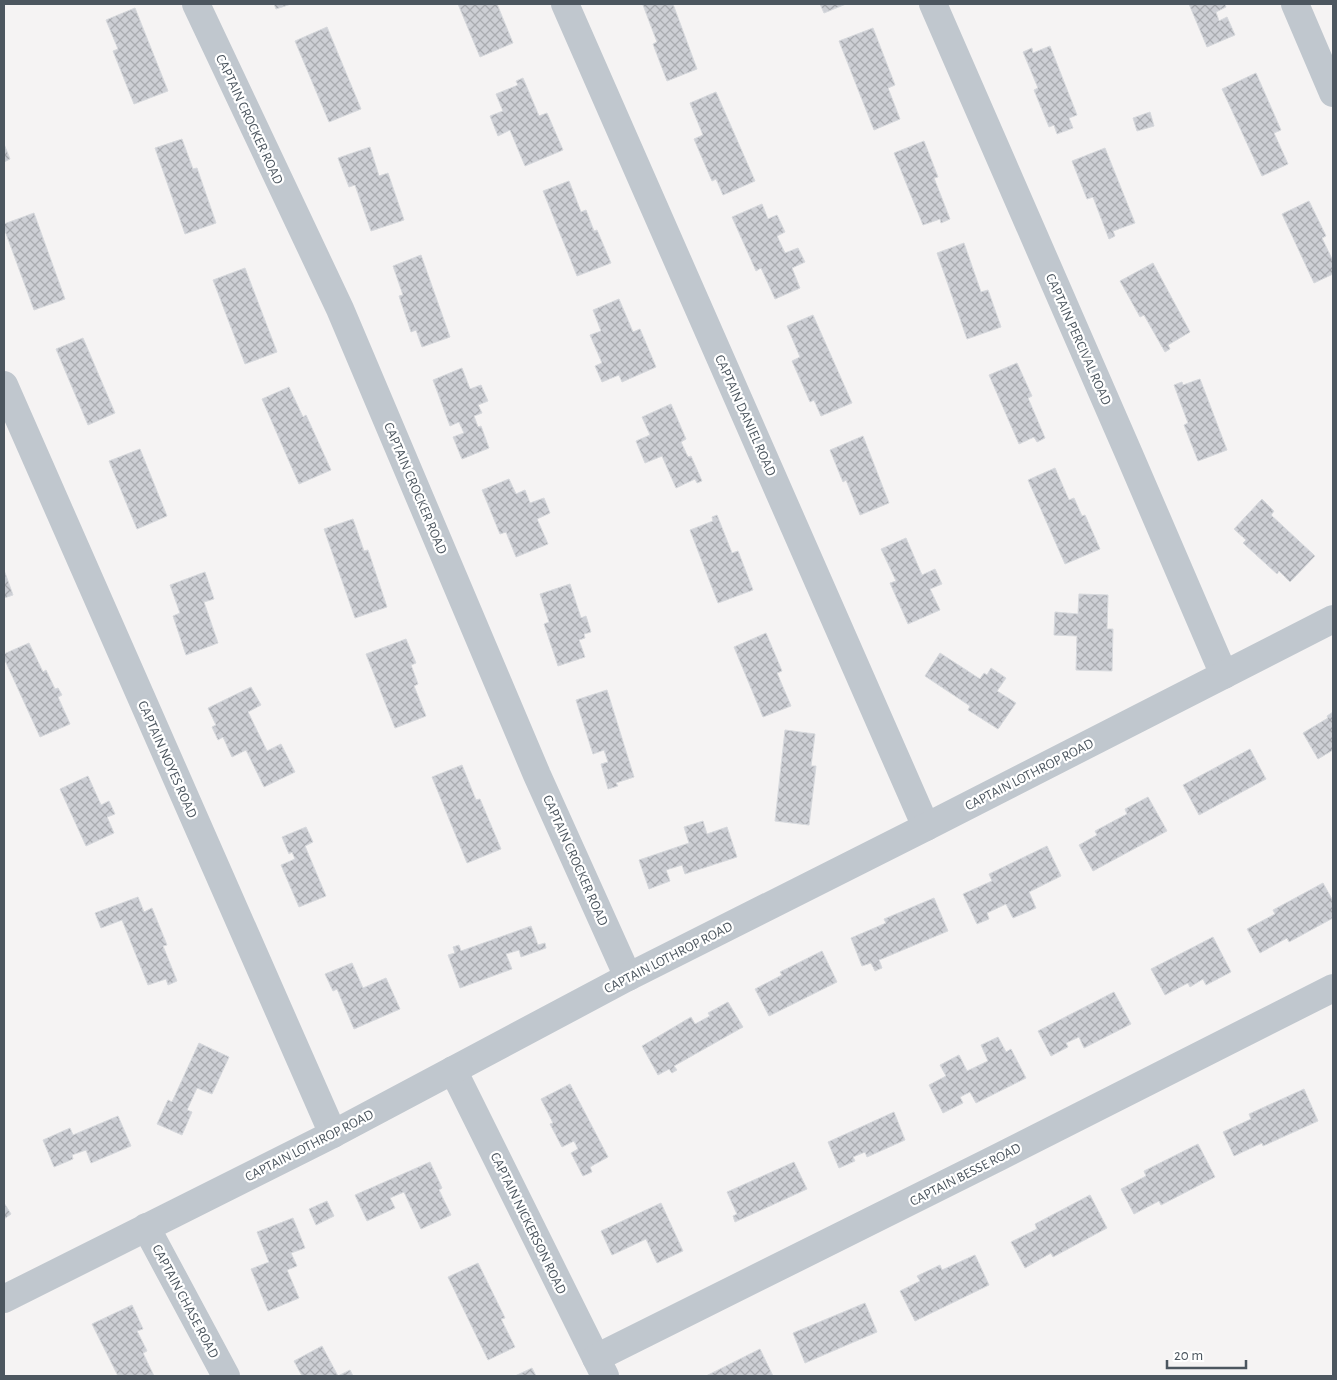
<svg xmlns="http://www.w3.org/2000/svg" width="1337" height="1380" font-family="'Alegreya Sans',sans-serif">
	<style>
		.building { fill: url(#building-cross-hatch); stroke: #d7d9dd }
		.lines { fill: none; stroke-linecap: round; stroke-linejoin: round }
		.minor { stroke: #c0c7ce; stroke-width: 28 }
		.labels { text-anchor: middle; stroke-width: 4.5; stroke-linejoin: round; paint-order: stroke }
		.street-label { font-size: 14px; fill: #4c565f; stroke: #fff }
	</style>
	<defs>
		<pattern id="building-cross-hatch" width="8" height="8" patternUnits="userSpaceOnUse" patternTransform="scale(1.25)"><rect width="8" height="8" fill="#cdcfd5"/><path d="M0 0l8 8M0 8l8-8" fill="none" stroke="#a9abb0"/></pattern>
	</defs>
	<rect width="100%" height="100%" fill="#f5f3f3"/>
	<g class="building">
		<path d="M274 4H291L276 9Z"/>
		<path d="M458 4H497L513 43 480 57Z"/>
		<path d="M647 4H673L697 69 667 81 653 44 657 42 643 5Z"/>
		<path d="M820 4H846L824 13Z"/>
		<path d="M1189 4H1225L1226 7 1216 12 1219 21 1227 17 1235 35 1207 47Z"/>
		<path d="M135 8 168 91 134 104 113 51 118 49 106 20Z"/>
		<path d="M327 27 361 109 329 122 295 41Z"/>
		<path d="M873 28 895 85 888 88 900 119 874 130 839 41Z"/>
		<path d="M1050 46 1077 115 1069 118 1073 128 1057 134 1054 125 1049 127 1034 90 1038 88 1023 52 1032 48 1033 53Z"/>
		<path d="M1256 73 1281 130 1274 133 1288 164 1262 176 1222 89Z"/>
		<path d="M523 78 539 116 547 113 563 150 525 166 510 130 498 136 490 116 503 111 496 94 518 85 516 81Z"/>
		<path d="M716 92 755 181 723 195 716 179 712 181 694 139 703 135 690 103Z"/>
		<path d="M1150 112 1154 126 1137 131 1133 118Z"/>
		<path d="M182 139 193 169 197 168 216 223 185 234 155 148Z"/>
		<path d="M924 141 938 177 934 178 950 219 941 223 940 219 923 225 894 153Z"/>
		<path d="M4 144 10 159 4 162Z"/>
		<path d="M370 147 379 176 388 173 404 220 371 231 355 185 349 187 338 158Z"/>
		<path d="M1105 148 1135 223 1113 231 1115 236 1109 239 1093 197 1087 199 1072 161Z"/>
		<path d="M569 181 581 212 586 210 594 231 597 230 611 263 577 276 543 191Z"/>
		<path d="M1309 201 1326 236 1322 238 1333 261V274L1314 283 1282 214Z"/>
		<path d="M762 204 768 219 777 215 785 232 777 236 785 253 798 248 805 262 792 268 800 288 775 299 761 268 756 271 732 217Z"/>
		<path d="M34 213 65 299 34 310 4 228V224Z"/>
		<path d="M964 243 981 292 988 290 1001 327 967 339 937 253Z"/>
		<path d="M421 255 450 337 422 347 416 330 411 332 399 296 403 295 393 266Z"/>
		<path d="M1153 263 1190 332 1168 345 1170 349 1165 352 1144 315 1140 317 1120 281Z"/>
		<path d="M245 268 277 352 245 364 213 280Z"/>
		<path d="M619 299 633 332 640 329 656 367 622 382 619 375 602 382 595 366 602 363 590 335 601 331 593 310Z"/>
		<path d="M813 315 852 403 821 416 814 400 810 402 792 361 800 357 787 326Z"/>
		<path d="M83 338 115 413 88 425 56 349Z"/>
		<path d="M1017 363 1032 396 1028 398 1045 438 1037 442 1034 437 1019 444 989 375Z"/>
		<path d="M462 368 470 389 481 385 488 401 478 405 482 413 474 416 478 427 481 426 489 448 462 459 453 437 464 433 459 422 450 426 433 380Z"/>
		<path d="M1200 379 1227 450 1198 461 1184 425 1188 423 1174 385 1182 382 1183 385Z"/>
		<path d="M289 387 303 417 306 415 331 470 299 484 262 399Z"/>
		<path d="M671 404 686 439 681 442 688 457 691 456 702 481 697 483 695 479 676 488 662 456 645 463 636 441 650 435 642 417Z"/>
		<path d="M863 436 889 503 860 515 846 480 843 482 830 450Z"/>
		<path d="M140 449 167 516 137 529 109 461Z"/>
		<path d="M1055 468 1069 500 1074 498 1082 516 1085 515 1100 549 1065 564 1028 480Z"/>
		<path d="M509 479 516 494 525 490 530 503 544 498 550 513 537 519 548 544 516 557 506 532 500 534 482 490Z"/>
		<path d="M1262 499 1274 511 1271 515 1315 556 1290 582 1279 571 1277 574 1243 543 1246 540 1234 529Z"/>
		<path d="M717 515 732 553 738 551 753 590 718 603 690 530 713 521 712 517Z"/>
		<path d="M353 519 364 551 368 550 387 607 355 618 324 529Z"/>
		<path d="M906 538 922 575 935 569 942 584 930 589 940 610 908 624 890 583 896 581 881 549Z"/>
		<path d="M4 570 13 595 4 598Z"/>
		<path d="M205 572 214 599 204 602 218 643 186 655 173 616 180 613 170 585Z"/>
		<path d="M570 584 581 618 586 616 591 632 584 634 585 638 579 640 585 657 558 666 544 624 549 622 540 594Z"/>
		<path d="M1079 594 1108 595 1107 629H1113L1112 671 1076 670 1077 636 1054 635 1055 612 1078 614Z"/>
		<path d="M766 633 782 671 777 673 791 706 763 717 734 647Z"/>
		<path d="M406 639 416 663 411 665 418 684 414 686 426 716 395 728 366 654Z"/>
		<path d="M29 643 43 672 46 670 55 689 58 688 62 695 58 697 70 724 40 737 4 658V654Z"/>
		<path d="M940 653 980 679 984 673 987 675 991 668 1006 678 997 691 1016 703 998 729 968 710 970 706 925 676Z"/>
		<path d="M251 687 261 705 248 712 267 751 281 744 295 772 264 787 246 750 232 757 223 737 218 740 212 727 216 725 208 708Z"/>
		<path d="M607 690 634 777 616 783 618 786 608 789 601 764 608 762 604 750 593 754 576 700Z"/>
		<path d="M1333 712V750L1318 759 1303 733 1328 718 1327 716Z"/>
		<path d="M785 730 815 734 811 766H816L809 825 775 821Z"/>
		<path d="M1250 749 1266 779 1199 815 1183 785Z"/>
		<path d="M462 765 476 800 480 799 501 849 467 863 432 777Z"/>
		<path d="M88 776 101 805 109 801 115 814 107 817 114 833 86 846 60 789Z"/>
		<path d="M1148 797 1167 831 1093 871 1079 845 1097 835 1095 831 1127 814 1125 809Z"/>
		<path d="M703 821 707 834 727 827 737 857 685 874 682 865 666 870 670 881 649 889 639 860 689 843 684 827Z"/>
		<path d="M306 827 313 842 305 846 326 896 299 907 281 865 295 859 292 852 289 854 282 837Z"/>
		<path d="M1047 846 1061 876 1029 892 1036 908 1013 918 1006 904 987 913 989 919 977 924 963 894 992 881 989 874Z"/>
		<path d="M1323 883 1333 901V918L1289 942 1287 938 1260 953 1247 929 1275 914 1273 910Z"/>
		<path d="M138 897 144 912 152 908 167 945 163 946 177 981 168 985 166 979 148 985 122 920 101 928 95 913Z"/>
		<path d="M934 898 948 931 879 960 882 968 875 971 871 963 862 966 851 938 886 923 884 919Z"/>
		<path d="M531 926 538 945 545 943 546 948 521 957 519 950 506 954 512 969 460 988 448 955 455 953 453 947 459 945 461 951Z"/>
		<path d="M1213 937 1231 972 1206 985 1203 979 1190 987 1188 983 1165 995 1151 969Z"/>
		<path d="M822 951 837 982 769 1016 755 989 782 975 780 972Z"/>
		<path d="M352 963 363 988 386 978 400 1009 354 1029 337 989 333 991 325 974Z"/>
		<path d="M1114 992 1131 1024 1084 1048 1079 1037 1066 1043 1068 1047 1051 1056 1038 1031Z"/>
		<path d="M728 1002 743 1027 674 1066 677 1070 672 1073 669 1069 658 1075 642 1046 691 1017 695 1024 710 1016 708 1013Z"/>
		<path d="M998 1037 1006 1052 1011 1049 1026 1078 976 1103 970 1092 960 1097 963 1103 943 1113 929 1085 946 1076 940 1065 959 1055 967 1071 988 1061 981 1045Z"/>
		<path d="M199 1043 229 1057 212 1094 197 1088 187 1110 192 1112 182 1135 157 1124 168 1100 172 1102Z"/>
		<path d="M570 1084 608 1157 590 1167 592 1172 583 1176 571 1153 578 1149 574 1141 562 1147 550 1124 553 1123 541 1099Z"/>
		<path d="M1304 1089 1318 1121 1263 1146 1262 1143 1234 1156 1223 1132 1251 1119 1249 1114Z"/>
		<path d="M894 1112 905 1140 867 1157 865 1152 853 1157 855 1161 839 1168 828 1142Z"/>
		<path d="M118 1116 131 1146 91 1163 86 1150 72 1155 73 1159 54 1167 43 1140 70 1128 73 1135Z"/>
		<path d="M1198 1144 1215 1177 1161 1205 1159 1201 1134 1214 1121 1189 1146 1176 1144 1171Z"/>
		<path d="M430 1162 442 1188 439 1190 451 1215 421 1229 404 1192 390 1198 395 1208 367 1221 355 1195Z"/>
		<path d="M794 1162 807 1189 735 1222 733 1216 737 1214 727 1192Z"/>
		<path d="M1090 1195 1107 1228 1053 1257 1051 1253 1025 1268 1011 1242 1037 1229 1035 1224Z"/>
		<path d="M327 1201 334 1216 316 1225 309 1209Z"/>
		<path d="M4 1203 11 1214 4 1219Z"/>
		<path d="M661 1203 683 1251 657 1263 646 1239 612 1255 601 1231Z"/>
		<path d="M293 1218 305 1248 291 1253 297 1266 287 1270 299 1298 268 1311 251 1269 269 1262 257 1232Z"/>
		<path d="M975 1255 989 1285 915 1321 900 1291 920 1281 917 1276 940 1265 942 1270Z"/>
		<path d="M478 1263 505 1318 501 1319 515 1347 488 1360 448 1277Z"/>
		<path d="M865 1303 877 1332 805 1363 793 1333Z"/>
		<path d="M132 1305 143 1329 137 1331 147 1351 143 1353 154 1376H118L92 1324Z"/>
		<path d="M322 1346 338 1376H302L294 1361Z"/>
		<path d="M760 1349 773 1376H706Z"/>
		<path d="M532 1368 536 1376H515Z"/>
		<path d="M350 1370 353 1376H338Z"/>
	</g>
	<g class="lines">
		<g class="minor">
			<path d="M196 4 340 309 537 775 628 977"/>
			<path d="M565 4 926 827"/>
			<path d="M933 4 1129 454 1224 675"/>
			<path d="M1295 4 1333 93"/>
			<path d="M4 385 333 1134"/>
			<path d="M453 1070 605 1376"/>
			<path d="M146 1227 226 1376"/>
			<path d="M4 1299 333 1134 628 977 926 827 1333 619"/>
			<path d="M596 1358 997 1158 1333 988"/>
		</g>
	</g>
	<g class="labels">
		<g class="street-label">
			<text transform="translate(250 119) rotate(65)" y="5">CAPTAIN CROCKER ROAD</text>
			<text transform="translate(1079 339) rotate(66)" y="5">CAPTAIN PERCIVAL ROAD</text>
			<text transform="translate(746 415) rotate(66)" y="5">CAPTAIN DANIEL ROAD</text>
			<text transform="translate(416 488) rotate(67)" y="5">CAPTAIN CROCKER ROAD</text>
			<text transform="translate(168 759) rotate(66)" y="5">CAPTAIN NOYES ROAD</text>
			<text transform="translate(1029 774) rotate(-27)" y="5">CAPTAIN LOTHROP ROAD</text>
			<text transform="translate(576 860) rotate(66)" y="5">CAPTAIN CROCKER ROAD</text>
			<text transform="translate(668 957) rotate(-27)" y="5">CAPTAIN LOTHROP ROAD</text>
			<text transform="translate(309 1145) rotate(-27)" y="5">CAPTAIN LOTHROP ROAD</text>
			<text transform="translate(965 1174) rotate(-27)" y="5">CAPTAIN BESSE ROAD</text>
			<text transform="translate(529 1223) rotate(64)" y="5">CAPTAIN NICKERSON ROAD</text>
			<text transform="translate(186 1301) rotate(62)" y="5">CAPTAIN CHASE ROAD</text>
		</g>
	</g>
	<rect width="1337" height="1380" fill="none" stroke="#4c565f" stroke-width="10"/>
	<path d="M1167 1360v8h79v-8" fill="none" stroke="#4c565f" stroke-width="2.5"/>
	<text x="1174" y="1360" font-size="15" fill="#4c565f" stroke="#ffffff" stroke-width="4" paint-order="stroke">20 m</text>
</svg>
